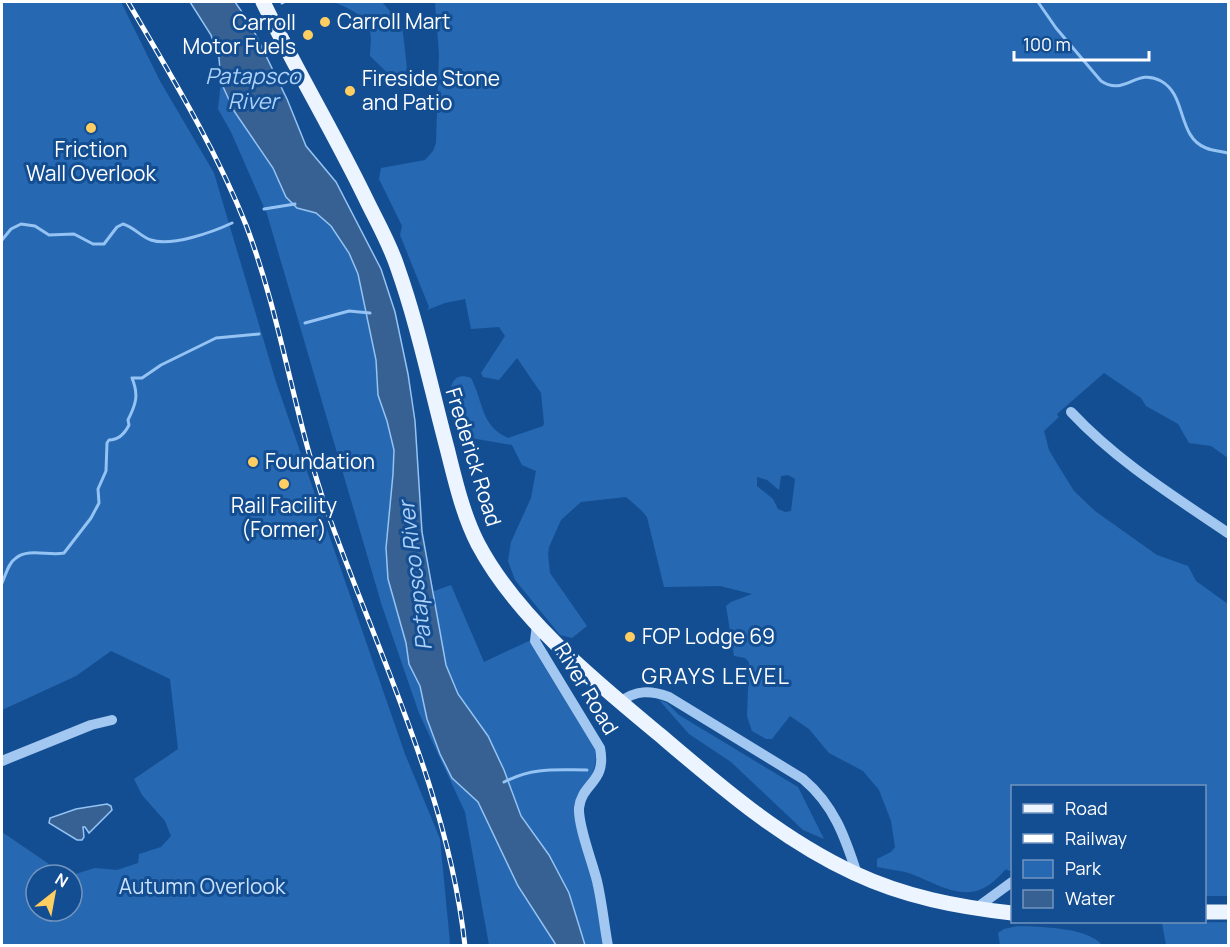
<svg xmlns="http://www.w3.org/2000/svg" width="1230" height="947" font-family="Manrope,sans-serif">
	<style>
		.green { fill: #2668b1; fill-rule: evenodd }
		.water { fill: #376192; stroke: #94c3f4; stroke-width: 1.5 }
		.lines { fill: none; stroke-linecap: round; stroke-linejoin: round }
		.stream { stroke: #94c3f4; stroke-width: 3 }
		.minor { stroke: #a2c7f1; stroke-width: 10 }
		.major { stroke: #ecf4ff; stroke-width: 15 }
		.rail-casing { stroke: #fff; stroke-width: 5 }
		.rail { stroke: #144e92; stroke-width: 3; stroke-dasharray: 9; stroke-linecap: butt }
		.poi-dot { fill: #ffce62; stroke: #144e92; stroke-width: 2 }
		.labels { text-anchor: middle; stroke-width: 6; stroke-linejoin: round; paint-order: stroke }
		.poi-label { font-size: 21px; fill: #fff; stroke: #144e92; text-anchor: start }
		.street-label { font-size: 21px; fill: #fff; stroke: #144e92 }
		.park-label { font-size: 21px; fill: #c9e1fc; stroke: #144e92 }
		.water-label { font-size: 22px; font-style: italic; fill: #aed1f8; stroke: #144e92 }
		.neighbourhood-label { font-size: 22px; letter-spacing: 1.5px; fill: #fff; stroke: #144e92 }
	</style>
	<rect width="100%" height="100%" fill="#144e92"/>
	<g class="green">
		<path d="M2 2H121L160 81 214 173 276 382 405 754 440 839 450 943 448 945H2V832L65 875H36V911H72V875L95 868 117 870 138 863 139 854 161 847 171 836 165 821 142 795 134 779 178 749 170 679 111 651 76 676 2 710Z"/>
		<path d="M333 2H382L402 25 407 68 400 85 370 56C370 48 372 39 370 31 369 17 345 6 333 2Z"/>
		<path d="M435 2H1228V458L1211 446 1189 443 1178 424 1146 406 1141 398 1104 373 1057 414 1059 417 1044 431 1049 450 1056 462 1074 491 1095 511 1157 555 1188 566 1196 581 1228 604V896H1205L1204 786H1012V870L1008 871 1007 869 1005 870C998 878 988 888 976 891 952 897 927 878 905 872 896 870 886 869 877 867V859L891 852 895 847 891 821 879 790 863 771 829 753 809 729 790 716 772 739H766L752 731 747 716 749 662 745 658 734 656 726 606 731 602 752 594 720 586 664 587 647 517 642 511 626 497 581 502 561 520 549 547 548 554 550 573 587 626 572 638 560 635 515 580 508 561 511 542 531 498 536 471 522 465 512 445 471 438C466 428 459 418 454 408 447 392 450 370 471 378 484 403 480 425 508 438L543 426 544 423 541 393 517 358 499 380 483 377 481 373 505 336 499 327 471 329 465 299 445 303 427 310 429 307 400 235 402 226 379 179 381 168 425 160 433 151 436 143 439 54ZM788 475 795 479 791 511 785 512 778 509 773 499 757 486V477L767 480 779 490 781 476Z"/>
		<path d="M221 82 234 111 273 168 286 197 297 208 316 213 331 226 349 253 358 274 376 360 378 395 387 421 394 450 393 474 386 548 388 579 395 605 451 585 484 662 531 640 595 749C599 769 588 781 577 798L604 945H489L465 812 419 713 382 606 267 214 231 132 218 109Z"/>
		<path d="M659 700 667 703 679 715 798 787 824 839 803 830 731 762 689 734Z"/>
		<path d="M1228 922V945H1166L1162 923Z"/>
		<path d="M1018 926C1040 927 1087 927 1102 945H1000L998 933 1004 929Z"/>
	</g>
	<g class="water">
		<path d="M190 2H235L251 25 287 99 306 146 336 182 381 269 395 312 408 374 415 421 422 532 446 665 458 694 488 736 504 770 521 816 549 855 569 893 585 945H556L518 886 478 802 452 778 440 754 427 719 420 686 409 664 406 643 388 579 386 548 393 474 394 450 387 421 378 395 376 360 358 274 349 253 331 226 316 213 297 208 286 197 273 168 234 111 221 82 219 58 211 35Z"/>
		<path d="M107 804 111 806 112 810 89 833 85 827H83L84 837 82 840H77L49 823 50 818 76 809Z"/>
	</g>
	<g class="lines">
		<g class="stream">
			<path d="M1038 2 1056 28 1101 81C1125 97 1136 67 1161 81 1187 95 1177 137 1206 148 1213 151 1221 151 1228 153"/>
			<path d="M282 3 284 2"/>
			<path d="M249 26 257 20"/>
			<path d="M264 209 295 204"/>
			<path d="M2 240 11 229 21 224 35 226 49 235 74 234 93 244H104L117 227 123 224C134 227 141 237 151 240 171 247 213 232 232 223"/>
			<path d="M305 323 349 311 370 313"/>
			<path d="M2 583C6 575 8 563 16 558 28 548 49 556 64 553L91 518 99 503 98 489 106 471 107 443 109 440C119 440 125 433 129 425L128 420C136 404 139 395 132 378H142L161 365 216 338 259 334"/>
			<path d="M504 782C534 767 555 770 587 770"/>
		</g>
		<g class="minor">
			<path d="M1071 412C1118 462 1172 495 1228 533"/>
			<path d="M537 624 535 641 600 748C607 783 582 782 579 808 578 826 592 861 597 881 602 902 604 924 608 946"/>
			<path d="M620 702C636 690 650 690 669 697L803 779C834 805 845 837 857 874"/>
			<path d="M2 761 91 725 112 720"/>
			<path d="M975 909 1012 882"/>
		</g>
		<g class="major">
			<path d="M263 2C295 68 333 131 365 197 376 220 389 242 397 266 418 325 431 388 447 448 455 480 463 515 478 544 517 618 596 682 660 735 721 787 781 839 854 873 905 897 958 907 1012 913"/>
			<path d="M1204 912H1228"/>
		</g>
		<g class="rail-casing">
			<path id="rail" d="M128 2C170 74 215 147 246 225 283 322 295 425 331 522 381 660 449 798 465 946"/>
		</g>
		<use href="#rail" class="rail"/>
	</g>
	<g class="poi-dot">
		<circle cx="325" cy="22" r="6"/>
		<circle cx="308" cy="35" r="6"/>
		<circle cx="350" cy="91" r="6"/>
		<circle cx="91" cy="128" r="6"/>
		<circle cx="253" cy="462" r="6"/>
		<circle cx="284" cy="484" r="6"/>
		<circle cx="630" cy="637" r="6"/>
	</g>
	<g class="labels">
		<g class="poi-label">
			<text x="337" y="29">Carroll Mart</text>
			<text x="296" y="30" text-anchor="end">Carroll<tspan x="296" dy="24">Motor Fuels</tspan></text>
			<text x="362" y="86">Fireside Stone<tspan x="362" dy="24">and Patio</tspan></text>
			<text x="91" y="157" text-anchor="middle">Friction<tspan x="91" dy="24">Wall Overlook</tspan></text>
			<text x="265" y="469">Foundation</text>
			<text x="284" y="513" text-anchor="middle">Rail Facility<tspan x="284" dy="24">(Former)</tspan></text>
			<text x="642" y="644">FOP Lodge 69</text>
		</g>
		<g class="street-label">
			<text transform="translate(473 457) rotate(73)" y="7">Frederick Road</text>
			<text transform="translate(586 689) rotate(59)" y="7">River Road</text>
		</g>
		<g class="park-label">
			<text x="202" y="894">Autumn Overlook</text>
		</g>
		<g class="water-label">
			<text x="253" y="84">Patapsco<tspan x="253" dy="25">River</tspan></text>
			<text transform="translate(415 576) rotate(-97)" y="8">Patapsco River</text>
		</g>
		<g class="neighbourhood-label">
			<text x="716" y="684">GRAYS LEVEL</text>
		</g>
	</g>
	<rect width="1230" height="947" fill="none" stroke="#ffffff" stroke-width="6"/>
	<rect x="1011" y="785" width="195" height="138" fill="#144e92" stroke="#7295be" stroke-width="1.5"/>
	<rect x="1023" y="804" width="30" height="9" fill="#ecf4ff" stroke="#7295be" stroke-width="1.5"/>
	<text x="1065" y="815" font-size="18" fill="#ffffff">Road</text>
	<rect x="1023" y="834" width="30" height="9" fill="#ffffff" stroke="#7295be" stroke-width="1.5"/>
	<text x="1065" y="845" font-size="18" fill="#ffffff">Railway</text>
	<rect x="1023" y="860" width="30" height="18" fill="#2668b1" stroke="#7295be" stroke-width="1.5"/>
	<text x="1065" y="875" font-size="18" fill="#ffffff">Park</text>
	<rect x="1023" y="890" width="30" height="18" fill="#376192" stroke="#7295be" stroke-width="1.5"/>
	<text x="1065" y="905" font-size="18" fill="#ffffff">Water</text>
	<g transform="translate(54 893) rotate(31)"><circle r="28" fill="#144e92" stroke="#7295be" stroke-width="1.5"/>
	<path d="M0-4.5L10 22L0 15L-10 22Z" fill="#ffce62"/>
	<text y="-9" font-size="16" font-weight="bold" text-anchor="middle" fill="#ffffff">N</text>
	</g>
	<path d="M1014 51v9h135v-9" fill="none" stroke="#ffffff" stroke-width="3"/>
	<text x="1023" y="51" font-size="18" fill="#ffffff" stroke="#144e92" stroke-width="4.5" paint-order="stroke">100 m</text>
</svg>
